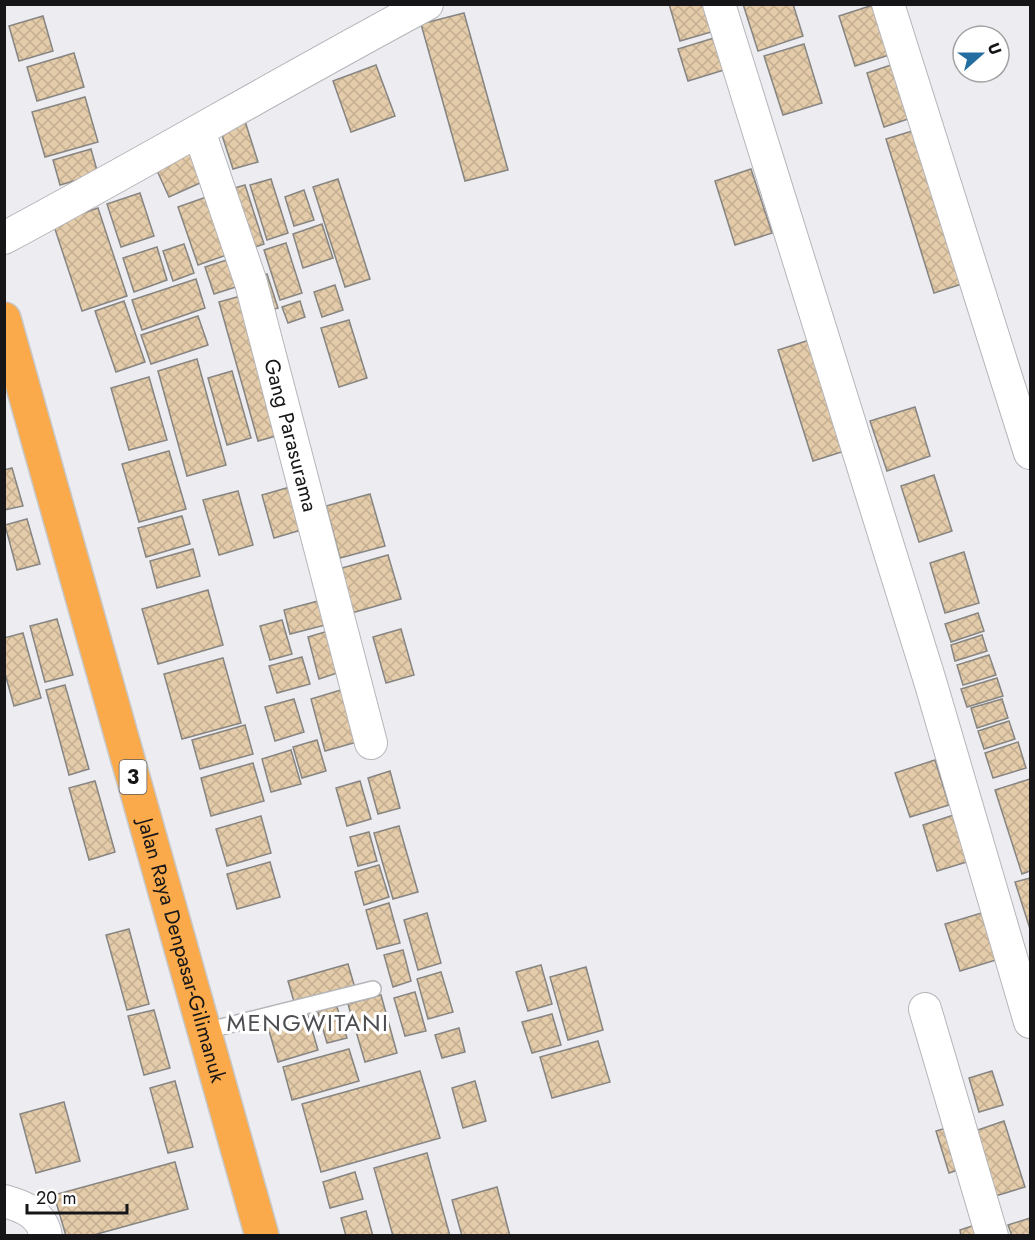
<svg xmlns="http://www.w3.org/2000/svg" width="1035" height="1240" font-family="Jost,sans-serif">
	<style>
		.building { fill: url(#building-cross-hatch); stroke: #878582; stroke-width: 1.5 }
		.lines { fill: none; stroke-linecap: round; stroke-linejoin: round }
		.lane-casing { stroke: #b5b6ba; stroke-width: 18 }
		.street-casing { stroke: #b5b6ba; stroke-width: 34 }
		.highway-casing { stroke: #c7c7c8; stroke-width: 36 }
		.lane { stroke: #fff; stroke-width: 15 }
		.street { stroke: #fff; stroke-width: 32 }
		.highway { stroke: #faaa4a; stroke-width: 33 }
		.labels { text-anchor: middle; stroke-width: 6; stroke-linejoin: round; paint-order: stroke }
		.shield { fill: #fff; stroke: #5c5c5d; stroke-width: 1.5 }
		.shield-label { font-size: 20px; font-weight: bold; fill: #161618 }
		.street-label { font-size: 21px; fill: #161618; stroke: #fff }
		.quarter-label { font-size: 24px; letter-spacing: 1.5px; fill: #4d4e51; stroke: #fff }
	</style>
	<defs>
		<pattern id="building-cross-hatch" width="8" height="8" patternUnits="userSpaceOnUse" patternTransform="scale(1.5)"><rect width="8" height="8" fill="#e4cba9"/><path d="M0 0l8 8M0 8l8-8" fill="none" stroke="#c3ae91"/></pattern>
	</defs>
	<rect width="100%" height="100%" fill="#ececf1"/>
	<g class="building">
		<path d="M669 4H710L718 30 680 41Z"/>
		<path d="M743 4H793L803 36 758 51Z"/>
		<path d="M873 5 889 55 855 66 839 16Z"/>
		<path d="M464 13 508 170 465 181 421 24Z"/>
		<path d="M43 16 53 51 19 61 9 26Z"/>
		<path d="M714 38 724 70 688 81 678 49Z"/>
		<path d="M804 44 822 103 783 115 764 56Z"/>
		<path d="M74 53 84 87 37 101 27 67Z"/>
		<path d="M894 64 911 118 884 127 867 73Z"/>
		<path d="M376 65 395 116 351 132 333 81Z"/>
		<path d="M85 97 98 142 45 157 32 112Z"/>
		<path d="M244 118 258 162 233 169 219 126Z"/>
		<path d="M919 129 968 282 934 293 886 139Z"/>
		<path d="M197 145 211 178 169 197 154 164Z"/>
		<path d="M91 149 98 174 60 185 53 160Z"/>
		<path d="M751 169 772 233 735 245 715 181Z"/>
		<path d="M271 179 288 233 267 240 250 185Z"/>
		<path d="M338 179 370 279 345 287 313 187Z"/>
		<path d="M245 185 264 244 247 250 228 190Z"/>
		<path d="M304 190 314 220 294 226 285 197Z"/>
		<path d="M140 193 154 236 121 247 107 204Z"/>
		<path d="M215 194 235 252 198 265 178 207Z"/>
		<path d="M98 208 127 296 82 311 53 223Z"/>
		<path d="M322 224 333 258 303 268 293 234Z"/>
		<path d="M286 243 302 293 280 300 264 250Z"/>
		<path d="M184 244 194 273 173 281 163 251Z"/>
		<path d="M157 247 167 280 134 292 123 258Z"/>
		<path d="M236 257 245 284 214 294 205 267Z"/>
		<path d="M267 274 278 308 265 312 255 278Z"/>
		<path d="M196 279 205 308 142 330 132 300Z"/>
		<path d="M335 285 343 310 322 317 314 292Z"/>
		<path d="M248 294 287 433 258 441 219 302Z"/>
		<path d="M124 301 145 362 116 372 95 311Z"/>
		<path d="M300 301 305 317 288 323 282 307Z"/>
		<path d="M198 316 208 345 151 364 141 335Z"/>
		<path d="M349 320 367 378 339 387 321 328Z"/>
		<path d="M816 338 851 449 813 461 778 350Z"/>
		<path d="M197 359 226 465 187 476 158 371Z"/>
		<path d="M232 371 251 438 227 445 208 378Z"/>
		<path d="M149 377 167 440 129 450 111 388Z"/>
		<path d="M915 407 930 456 887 471 870 421Z"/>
		<path d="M169 451 186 509 139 522 122 464Z"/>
		<path d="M12 468 23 506 4 510V470Z"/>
		<path d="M934 475 952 531 919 542 901 486Z"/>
		<path d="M297 485 308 528 274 538 262 495Z"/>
		<path d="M238 491 253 545 219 555 203 500Z"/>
		<path d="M370 494 385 546 340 558 326 506Z"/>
		<path d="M182 516 190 544 146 557 138 528Z"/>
		<path d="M27 519 40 564 17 570 5 525Z"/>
		<path d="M193 549 200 576 157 588 150 561Z"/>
		<path d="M964 552 979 603 945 613 930 563Z"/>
		<path d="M388 555 401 599 348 614 335 570Z"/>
		<path d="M208 590 223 645 158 664 142 609Z"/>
		<path d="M322 600 329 624 290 634 284 610Z"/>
		<path d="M978 613 984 631 951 642 945 624Z"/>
		<path d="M57 619 73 675 45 682 30 626Z"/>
		<path d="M282 620 292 654 270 660 260 626Z"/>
		<path d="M335 629 346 670 319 679 308 637Z"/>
		<path d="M401 629 414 675 386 683 373 637Z"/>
		<path d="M23 633 41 698 14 706 4 670V638Z"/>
		<path d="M982 635 987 651 955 661 951 645Z"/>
		<path d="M989 655 996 675 963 685 957 665Z"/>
		<path d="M302 657 310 684 277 693 269 666Z"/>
		<path d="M223 658 241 723 182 739 164 674Z"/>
		<path d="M997 678 1003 696 967 707 961 689Z"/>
		<path d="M65 685 89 769 69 775 46 690Z"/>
		<path d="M341 690 357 742 325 751 311 699Z"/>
		<path d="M294 699 304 732 275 741 265 707Z"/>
		<path d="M1002 699 1008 718 977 728 971 708Z"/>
		<path d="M1009 721 1015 739 984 749 978 731Z"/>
		<path d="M245 725 253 754 200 769 192 740Z"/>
		<path d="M317 740 326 771 302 778 293 747Z"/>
		<path d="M1018 742 1026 768 993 778 985 753Z"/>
		<path d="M291 750 301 784 271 792 262 759Z"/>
		<path d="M935 760 949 805 910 817 895 773Z"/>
		<path d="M253 763 264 801 211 816 201 778Z"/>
		<path d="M390 771 400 808 378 814 368 778Z"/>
		<path d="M1030 779V871L1022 874 995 790Z"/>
		<path d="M95 781 115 852 89 860 69 788Z"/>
		<path d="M360 781 371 819 347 826 336 788Z"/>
		<path d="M966 811 980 858 937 871 923 825Z"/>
		<path d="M261 816 271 853 227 866 216 829Z"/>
		<path d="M399 826 418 892 393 899 374 833Z"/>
		<path d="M369 832 377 861 358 866 350 837Z"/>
		<path d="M270 862 280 897 237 909 227 874Z"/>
		<path d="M379 865 389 897 364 905 355 872Z"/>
		<path d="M1030 878V929L1015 882Z"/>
		<path d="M389 903 400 943 377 949 366 910Z"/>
		<path d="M985 912 999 959 960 971 945 924Z"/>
		<path d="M427 913 441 963 418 970 404 920Z"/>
		<path d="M129 929 149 1004 127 1010 106 935Z"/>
		<path d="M403 950 411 981 393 987 384 955Z"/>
		<path d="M348 964 355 988 295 1005 288 981Z"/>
		<path d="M541 965 552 1004 528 1011 516 972Z"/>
		<path d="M586 967 603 1030 568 1040 550 977Z"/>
		<path d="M441 972 453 1012 428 1019 417 979Z"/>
		<path d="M415 992 426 1031 405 1036 394 998Z"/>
		<path d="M381 995 397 1053 365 1062 348 1004Z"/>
		<path d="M336 1004 347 1038 327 1043 317 1009Z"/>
		<path d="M306 1009 318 1050 278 1062 266 1020Z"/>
		<path d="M154 1010 170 1068 144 1075 128 1016Z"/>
		<path d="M552 1014 561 1045 532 1053 522 1022Z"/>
		<path d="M459 1028 465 1052 442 1058 435 1035Z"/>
		<path d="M598 1041 610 1082 552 1098 540 1057Z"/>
		<path d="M349 1049 359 1081 292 1100 283 1067Z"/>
		<path d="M420 1071 440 1138 321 1172 302 1104Z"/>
		<path d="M992 1071 1003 1105 979 1112 969 1078Z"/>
		<path d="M175 1081 193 1147 168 1153 150 1088Z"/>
		<path d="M475 1081 486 1121 463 1128 452 1088Z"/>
		<path d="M64 1102 80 1161 36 1173 20 1114Z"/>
		<path d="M1004 1121 1025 1187 992 1197 972 1132Z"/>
		<path d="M957 1125 970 1166 949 1173 936 1131Z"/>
		<path d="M427 1153 450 1236H393L374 1168Z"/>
		<path d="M175 1162 188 1209 90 1236H66L54 1195Z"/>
		<path d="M355 1172 363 1199 330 1208 323 1182Z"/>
		<path d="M497 1187 510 1236H462L452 1200Z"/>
		<path d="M366 1211 373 1236H346L341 1218Z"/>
		<path d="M1030 1218V1236H1012L1008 1225Z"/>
		<path d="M981 1223 985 1236H961L960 1230Z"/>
	</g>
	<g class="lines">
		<g class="lane-casing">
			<path id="lane" d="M205 1031 373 989"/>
		</g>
		<g class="street-casing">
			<g id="street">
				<path d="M719 4 930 681 1030 1022"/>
				<path d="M888 4 1030 453"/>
				<path id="s1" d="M199 131 251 283 371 743"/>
				<path d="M4 238C146 162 285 80 427 4"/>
				<path d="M925 1009 992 1236"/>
				<path d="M4 1201C23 1206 42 1214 46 1236"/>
			</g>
		</g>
		<g class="highway-casing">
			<g id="highway">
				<path id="s2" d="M4 319 262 1236"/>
			</g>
		</g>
		<use href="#lane" class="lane"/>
		<use href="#street" class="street"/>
		<use href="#highway" class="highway"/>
	</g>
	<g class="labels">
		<rect class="shield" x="119.5" y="760" width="27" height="34" rx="4.5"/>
		<g class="shield-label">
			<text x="133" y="784">3</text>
		</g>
		<g class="street-label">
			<text dy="7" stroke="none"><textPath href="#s1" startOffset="318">Gang Parasurama</textPath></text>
			<text dy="7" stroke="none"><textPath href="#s2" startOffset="656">Jalan Raya Denpasar-Gilimanuk</textPath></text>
		</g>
		<g class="quarter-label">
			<text x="308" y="1031">MENGWITANI</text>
		</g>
	</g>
	<rect width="1035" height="1240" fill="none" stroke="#161618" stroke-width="12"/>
	<g transform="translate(981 54) rotate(69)"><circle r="28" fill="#ffffff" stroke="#a2a2a3" stroke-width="1.5"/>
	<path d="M0-4.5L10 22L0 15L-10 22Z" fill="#246da1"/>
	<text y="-9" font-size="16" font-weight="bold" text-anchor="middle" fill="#161618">U</text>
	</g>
	<path d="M27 1204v9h100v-9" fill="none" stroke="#161618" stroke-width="3"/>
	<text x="36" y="1204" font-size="18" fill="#161618" stroke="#ffffff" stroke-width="4.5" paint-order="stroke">20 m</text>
</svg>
